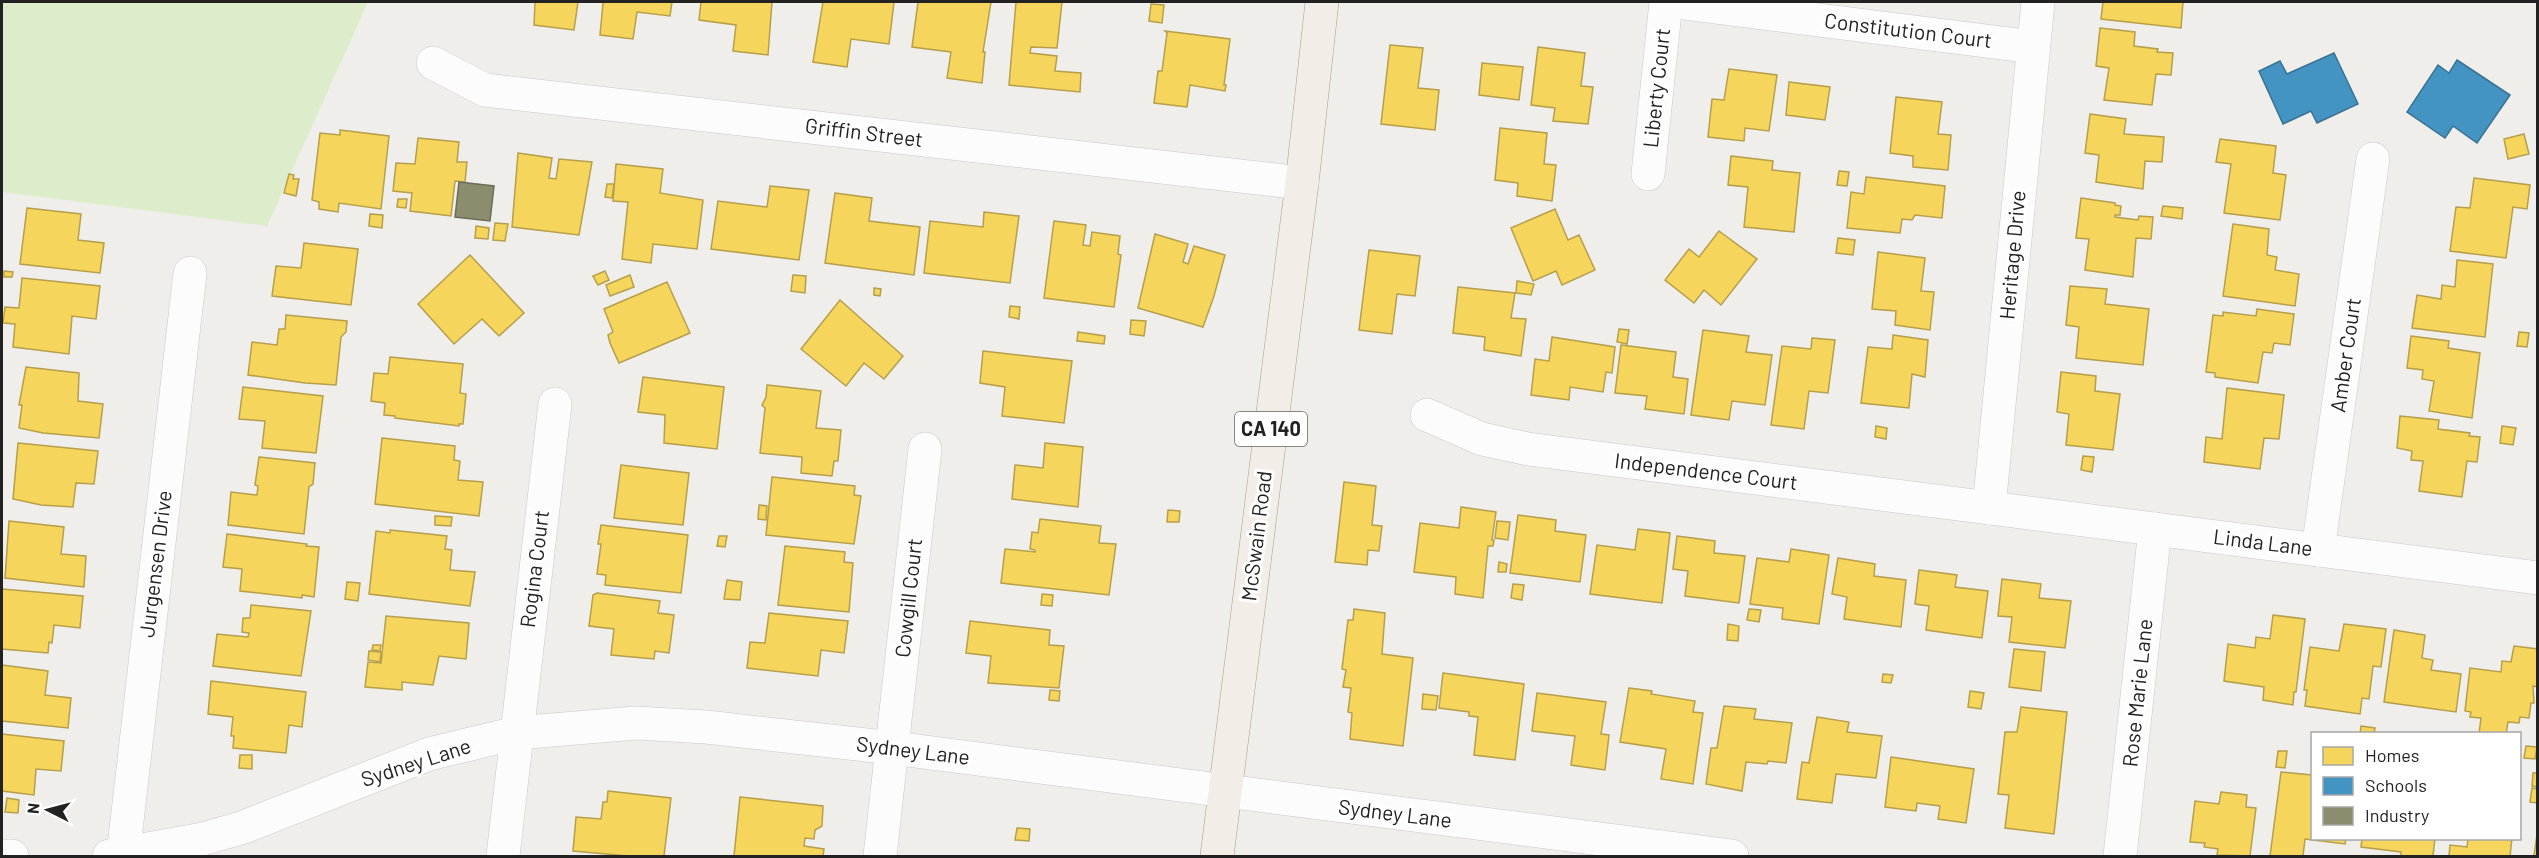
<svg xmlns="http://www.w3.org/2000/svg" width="2539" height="858" font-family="Barlow,sans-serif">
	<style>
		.grass { fill: #ddeccb }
		.homes { fill: #f6d55c; stroke: #b69f4b; stroke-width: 1.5 }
		.schools { fill: #4393c3; stroke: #397193; stroke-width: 1.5 }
		.industry { fill: #8c8c6e; stroke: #6c6c57; stroke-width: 1.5 }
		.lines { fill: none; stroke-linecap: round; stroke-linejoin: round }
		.minor-casing { stroke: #c9c8c7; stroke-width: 34 }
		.primary-casing { stroke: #a79c86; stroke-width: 34 }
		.minor { stroke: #fdfcfc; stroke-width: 33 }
		.primary { stroke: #f3ede7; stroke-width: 33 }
		.labels { text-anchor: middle; stroke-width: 6; stroke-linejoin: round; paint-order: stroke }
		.shield { fill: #fff; stroke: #646464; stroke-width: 1.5 }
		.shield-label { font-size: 20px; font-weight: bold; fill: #222 }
		.street-label { font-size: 21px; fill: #222; stroke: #fff }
	</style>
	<rect width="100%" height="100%" fill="#f0eeeb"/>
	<path class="grass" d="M2 2H368L267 226 2 192Z"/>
	<g class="homes">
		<path d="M535 2H578L574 30 534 25Z"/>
		<path d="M606 2H672L670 16 637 12 633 39 600 35 603 3Z"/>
		<path d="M701 2H772L768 55 733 51 736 25 699 20Z"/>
		<path d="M823 2H894L889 44 851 39 847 67 813 62Z"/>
		<path d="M918 2H991L983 52H985L982 83 947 78 951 52 912 47Z"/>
		<path d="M1016 2H1062L1057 48 1031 47 1030 53 1057 56 1055 71 1081 73 1080 92 1009 85Z"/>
		<path d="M2103 2H2183L2181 28 2101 19Z"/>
		<path d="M1151 4 1164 5 1162 23 1149 21Z"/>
		<path d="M2100 28 2135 32 2134 46 2158 49 2157 52 2173 53 2171 75 2156 74 2152 105 2104 100 2109 68 2096 66Z"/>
		<path d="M1165 31 1230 39 1224 85H1226L1225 91 1190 85 1187 107 1154 103 1158 71H1162L1167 33Z"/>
		<path d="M1390 45 1423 48 1418 88 1439 90 1435 130 1381 124Z"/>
		<path d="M1538 47 1585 53 1581 86 1593 87 1588 124 1553 121 1555 108 1531 105Z"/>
		<path d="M1482 63 1523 67 1519 100 1479 95Z"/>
		<path d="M1729 69 1777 75 1769 131 1745 128 1744 141 1708 137 1712 99 1724 100Z"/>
		<path d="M1789 82 1830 87 1825 120 1786 115Z"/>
		<path d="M1896 97 1942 102 1938 134 1951 135 1948 170 1913 167V156L1890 153Z"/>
		<path d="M2090 114 2126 119 2124 134 2164 137 2162 162 2145 161 2143 189 2096 182 2099 155 2085 153Z"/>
		<path d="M1500 128 1547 133 1544 164 1556 165 1552 201 1517 196 1518 183 1495 180Z"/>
		<path d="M340 130 389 136 381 209 339 203 338 212 319 209V202L312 200 320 133 340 135Z"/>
		<path d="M2524 134 2529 154 2508 159 2504 139Z"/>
		<path d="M418 138 459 142 457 162H467L465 182 455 181 451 216 410 211 412 193 393 191 396 163 415 164Z"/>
		<path d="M2220 139 2276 146 2273 173 2286 175 2280 220 2224 213 2231 164 2216 162Z"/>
		<path d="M518 153 552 158 549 178 556 179 559 159 592 162 579 235 512 227Z"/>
		<path d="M1731 156 1773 161 1772 170 1800 173 1794 232 1744 227 1748 187 1728 185Z"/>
		<path d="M616 164 663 169 660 193 703 200 697 249 653 244 651 263 622 259 628 202 613 201Z"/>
		<path d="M1839 171 1849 172 1847 186 1837 185Z"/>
		<path d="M289 174 294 175 293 179H299L296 196 284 193Z"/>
		<path d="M1866 177 1945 186 1942 218 1915 215 1912 220 1902 219 1900 233 1847 228 1851 192 1864 194Z"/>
		<path d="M2474 178 2530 185 2527 209 2513 207 2506 258 2450 251 2456 207 2470 208Z"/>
		<path d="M607 184H614L612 198 605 197Z"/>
		<path d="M770 186 809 190 799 260 711 249 718 201 767 207Z"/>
		<path d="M835 193 872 198 869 221 920 227 914 275 825 263Z"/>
		<path d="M2081 198 2115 203V205L2121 206 2120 215H2115V217L2138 220 2139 216 2153 217 2151 239 2136 238 2133 277 2085 270 2089 239 2076 238Z"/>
		<path d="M398 199H407L406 208 397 207Z"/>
		<path d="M2163 206 2183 208 2182 219 2161 216Z"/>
		<path d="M27 208 81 214 78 240 104 243 100 273 20 264Z"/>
		<path d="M1555 209 1568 240 1579 235 1595 270 1562 285 1556 271 1533 281 1511 228Z"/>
		<path d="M984 212 1019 216 1010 283 924 273 930 221 983 227Z"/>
		<path d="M370 214 383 215 382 228 369 226Z"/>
		<path d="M1054 221 1086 225 1083 245 1090 246 1092 232 1120 236 1118 254 1121 255 1114 307 1044 298Z"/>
		<path d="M495 223 508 224 505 241 493 240Z"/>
		<path d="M2233 224 2269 229 2267 255 2277 257 2275 270 2299 274 2295 306 2223 296Z"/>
		<path d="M476 226 489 228 488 239 475 238Z"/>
		<path d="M1719 231 1757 259 1721 305 1704 290 1694 303 1665 280 1689 249 1699 257Z"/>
		<path d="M1155 234 1188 244 1183 262 1188 264 1194 246 1225 255 1214 296 1203 327 1138 308Z"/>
		<path d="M1838 238 1855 240 1853 255 1836 253Z"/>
		<path d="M304 243 358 249 351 305 272 296 276 266 301 268Z"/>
		<path d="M1369 250 1420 256 1415 296 1397 294 1392 334 1359 330Z"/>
		<path d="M1878 252 1925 258 1921 291 1934 292 1930 330 1895 325 1896 311 1872 309Z"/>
		<path d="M470 255 524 313 499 336 482 319 454 344 418 304Z"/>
		<path d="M2457 260 2493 264 2485 337 2412 328 2417 295 2441 299 2442 285 2455 287Z"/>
		<path d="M4 271 13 272 12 277H4Z"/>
		<path d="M605 271 609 280 598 285 593 276Z"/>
		<path d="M630 275 634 287 610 296 606 285Z"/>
		<path d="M793 275 806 276 805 293 791 291Z"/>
		<path d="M22 278 100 286 96 319 72 316 69 354 13 347 15 324 3 323 5 307 19 308Z"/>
		<path d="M1517 281 1534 284 1531 295 1516 293Z"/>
		<path d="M667 282 690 333 619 363 610 343 608 335 613 332 604 309Z"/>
		<path d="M2070 286 2107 289 2105 304 2149 309 2143 365 2076 358 2079 327 2066 325Z"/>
		<path d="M1458 287 1515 293 1511 318 1526 319 1521 356 1484 350 1485 337 1453 333Z"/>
		<path d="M874 288 881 289 880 296 874 295Z"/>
		<path d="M840 300 903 356 884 379 864 363 846 386 801 349Z"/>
		<path d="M1010 306 1020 307 1019 319 1009 317Z"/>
		<path d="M2257 309 2294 314 2290 345 2274 343 2272 353 2263 352 2258 383 2215 377V373L2206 372 2213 315 2223 316V312L2256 316Z"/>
		<path d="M286 315 347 321 346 332 341 337 336 385 305 383 248 375 252 342 277 345 279 329H285Z"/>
		<path d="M1131 320 1146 321 1144 336 1130 334Z"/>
		<path d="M1619 329 1629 330 1627 344 1617 342Z"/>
		<path d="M1703 330 1749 336 1746 352 1772 355 1765 405 1732 401 1729 420 1691 415Z"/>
		<path d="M1078 332 1105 336 1104 344 1077 341Z"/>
		<path d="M2519 332 2529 333 2527 347 2517 346Z"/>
		<path d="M1893 335 1928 340 1925 377 1912 374 1909 408 1861 403 1868 347 1892 349Z"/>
		<path d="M2411 336 2449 341 2448 348 2480 353 2472 418 2429 411 2434 381 2422 379 2423 370 2407 368Z"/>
		<path d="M1552 337 1615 347 1612 373 1606 372 1603 392 1570 387 1569 400 1531 395 1535 359 1549 361Z"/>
		<path d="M1812 338 1835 340 1828 393 1809 391 1804 429 1771 425 1782 346 1811 349Z"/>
		<path d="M1621 345 1676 352 1673 377 1688 379 1684 414 1645 409 1647 396 1615 393Z"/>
		<path d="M983 351 1072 361 1064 423 1002 416 1005 387 980 383Z"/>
		<path d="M390 357 463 364 460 393 466 394 463 424H459V426L395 418V416L384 415 385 403 371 401 374 373 388 374Z"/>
		<path d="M26 367 79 373 78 401 103 404 99 438 43 433 19 428 22 405H19Z"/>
		<path d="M2061 372 2096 376 2095 391 2120 394 2113 450 2066 445 2069 414 2057 412Z"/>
		<path d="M643 377 724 387 717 449 664 443 665 415 638 412Z"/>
		<path d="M767 385 821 391 816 428 841 430 838 461H834L832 476 801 473 802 457 760 453 765 408 762 405 766 397Z"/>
		<path d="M243 387 323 396 316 453 262 448 265 421 239 419Z"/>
		<path d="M2227 388 2284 395 2279 439 2264 438 2260 469 2204 462 2206 437 2222 439Z"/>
		<path d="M2400 416 2439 420 2438 429 2470 433 2469 436 2480 437 2477 462 2467 461 2462 497 2419 491 2423 461 2411 460 2412 451 2397 448Z"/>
		<path d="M1876 426 1887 428 1886 439 1875 437Z"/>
		<path d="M2502 426 2516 428 2513 445 2500 443Z"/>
		<path d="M382 438 455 446 454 460 460 461 458 480 483 482 479 516 375 504Z"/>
		<path d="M18 443 98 451 94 484 76 483 73 507 41 505 13 499Z"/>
		<path d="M1045 443 1083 447 1078 507 1012 499 1015 465 1043 468Z"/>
		<path d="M2083 456 2094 457 2092 472 2081 470Z"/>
		<path d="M259 457 315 463 313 484 309 487 304 534 228 525 231 492 257 495 258 486 255 485Z"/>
		<path d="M621 465 689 473 683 525 614 518Z"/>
		<path d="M772 477 855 486 854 495 861 496 854 544 766 535Z"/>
		<path d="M1344 482 1376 486 1372 525 1382 526 1379 551 1368 550 1367 565 1335 562Z"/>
		<path d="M759 505 767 506 766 520 758 519Z"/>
		<path d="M1461 507 1496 512 1492 540H1494L1493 546H1488L1483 598 1455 594 1456 577 1414 572 1420 523 1459 528Z"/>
		<path d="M1168 510 1180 511 1179 522H1167Z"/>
		<path d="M1518 515 1556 520 1555 531 1586 535 1580 582 1510 573Z"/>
		<path d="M435 516 452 517 451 526 435 525Z"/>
		<path d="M1040 519 1101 526 1099 543 1116 544 1109 595 1001 583 1005 549 1035 552V550L1030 549 1032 532 1038 533Z"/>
		<path d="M9 521 64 527 61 554 86 556 84 587 5 578Z"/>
		<path d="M1497 521 1510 522 1508 540 1495 538Z"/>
		<path d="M601 525 688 535 681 593 605 585 606 575 597 574 601 544H598Z"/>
		<path d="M1638 529 1670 533 1662 603 1590 594 1597 545 1635 550Z"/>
		<path d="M390 530 447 536 445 549 452 550 450 570 475 572 470 606 369 594 376 531 390 533Z"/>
		<path d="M227 534 307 544 306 546 319 547 314 597 302 595V598L240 591 242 569 223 567Z"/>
		<path d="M719 536H727L725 547 717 546Z"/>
		<path d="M1677 536 1715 541 1714 553 1745 556 1739 603 1685 596 1688 571 1673 569Z"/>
		<path d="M785 546 845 552 844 562 853 563 849 612 778 605Z"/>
		<path d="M1791 549 1829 555 1819 624 1782 619 1783 608 1750 604 1757 558 1789 562Z"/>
		<path d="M1838 558 1875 564 1874 576 1906 580 1901 627 1844 619 1847 597 1832 594Z"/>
		<path d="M1499 562 1507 564 1506 572H1498Z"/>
		<path d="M1919 570 1957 575 1955 587 1988 591 1982 638 1926 630 1929 606 1915 604Z"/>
		<path d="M2002 579 2041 584 2039 598 2071 601 2065 648 2009 642 2012 617 1998 616Z"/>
		<path d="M727 580 742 582 740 600 724 599Z"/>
		<path d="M347 582 360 583 358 601 345 599Z"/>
		<path d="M1513 584 1524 585 1522 600 1511 598Z"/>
		<path d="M2 589 83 596 80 628 54 625 52 643 49 642 48 653 2 649Z"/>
		<path d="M597 593 660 601 658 613 674 615 669 653 655 651 654 659 611 655 614 629 589 626 593 595Z"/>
		<path d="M1042 594 1053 595 1052 606 1041 605Z"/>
		<path d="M251 605 311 611 301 676 213 666 217 634 248 637 249 633 242 632 243 618H250Z"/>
		<path d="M1354 609 1385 613 1382 654 1413 658 1403 746 1350 739 1352 713 1348 712 1351 688 1343 687 1346 670 1342 669 1348 620H1353Z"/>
		<path d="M1749 609 1761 610 1759 622 1747 620Z"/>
		<path d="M769 613 848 621 844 653 821 650 818 676 747 668 750 642 765 643Z"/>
		<path d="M2273 615 2305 619 2296 692H2294L2293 705 2263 700 2264 687 2224 681 2228 644 2255 648 2256 637 2270 639Z"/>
		<path d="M386 616 469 623 466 659 439 656 433 685 402 682V690L365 687 368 662 381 663Z"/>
		<path d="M970 621 1050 630 1049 645 1064 646 1059 688 988 683 991 656 966 653Z"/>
		<path d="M1728 624 1739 626 1738 641 1727 640Z"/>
		<path d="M2344 624 2386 629 2381 667 2373 666 2369 699 2362 698 2360 714 2305 706 2307 690H2304L2310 647 2339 651Z"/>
		<path d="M2394 630 2425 635 2422 658 2433 660 2431 670 2461 674 2456 712 2384 702Z"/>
		<path d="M373 645H381L380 651 372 650Z"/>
		<path d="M2514 646 2538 649V687L2533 686 2534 703H2531L2529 718 2520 717 2519 723 2508 722 2506 734H2479L2481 718 2470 717 2471 712 2465 711 2470 668 2501 672 2502 661 2511 662Z"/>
		<path d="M2014 649 2045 652 2041 691 2009 687Z"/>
		<path d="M369 651 381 652 380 662 368 660Z"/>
		<path d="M2 665 48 671 45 695 71 698 68 728 2 721Z"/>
		<path d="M1443 673 1524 684 1515 760 1474 755 1478 717 1469 716V712L1439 708Z"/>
		<path d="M1883 674 1893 675 1891 683 1882 682Z"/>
		<path d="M211 681 306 692 302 727 289 725 286 753 233 748 234 736H231L233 717 208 714Z"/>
		<path d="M1629 688 1652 691 1651 694 1695 701 1693 712 1703 713 1693 784 1661 779 1666 749 1620 742Z"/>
		<path d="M1050 690 1060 691 1059 701 1049 700Z"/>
		<path d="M1970 691 1984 693 1981 709 1968 707Z"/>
		<path d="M1537 693 1606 702 1601 734 1609 735 1605 770 1571 765 1575 736 1532 731Z"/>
		<path d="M1423 694 1438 696 1436 710 1422 709Z"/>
		<path d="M1724 706 1756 709 1754 719 1792 723 1786 763 1768 761 1767 764 1746 762 1742 791 1706 784 1711 748H1717Z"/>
		<path d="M2021 707 2067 712 2054 834 2005 828 2009 795 1998 794 2005 732H2017Z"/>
		<path d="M1817 717 1849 722 1847 732 1882 736 1876 778 1836 774 1832 803 1797 799 1802 762 1809 763Z"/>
		<path d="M2361 726 2375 728 2374 734H2360Z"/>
		<path d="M2 734 64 741 61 771 36 769 34 795 2 791Z"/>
		<path d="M2526 746 2537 747 2535 759 2524 758Z"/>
		<path d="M2278 751H2287L2285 768 2276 767Z"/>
		<path d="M240 755H252V769L239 768Z"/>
		<path d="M1891 757 1974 769 1966 823 1938 819 1940 806 1917 803 1916 811 1885 807Z"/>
		<path d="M2281 772 2312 775V838H2346L2345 844 2305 839 2303 856H2270Z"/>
		<path d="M2533 773H2538V787L2532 786Z"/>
		<path d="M2532 788 2538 789V803L2530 802Z"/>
		<path d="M608 791 671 798 664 856H629L573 851 576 817 601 819 603 802H607Z"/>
		<path d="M2221 792 2247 795 2246 807 2256 808 2250 856 2217 855 2218 849 2204 847 2205 843 2190 842 2195 801 2219 804Z"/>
		<path d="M740 797 823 806 822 826 815 830 814 839 805 838 804 846 824 849 823 856H734Z"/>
		<path d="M7 798 19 800 18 813 5 812Z"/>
		<path d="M2538 827V856H2534Z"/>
		<path d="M1017 828 1030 829 1029 841 1015 840Z"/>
		<path d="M2362 838H2435L2433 856H2401V852L2361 847Z"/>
		<path d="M2468 838H2512L2510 856H2449L2450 845 2467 847Z"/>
	</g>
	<g class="schools">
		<path d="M2334 53 2358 104 2317 123 2311 111 2283 124 2259 71 2280 61 2287 74Z"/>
		<path d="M2457 60 2510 95 2477 143 2453 126 2445 138 2407 112 2438 65 2449 73Z"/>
	</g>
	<path class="industry" d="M459 182 494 186 490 221 455 217Z"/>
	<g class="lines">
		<g class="minor-casing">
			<g id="minor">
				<path d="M1675 2 2033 47"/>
				<path d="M433 63 485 90 1302 183"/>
				<path d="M1648 174 1666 2"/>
				<path d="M1427 415 1482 439 1528 449 2538 578"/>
				<path d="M1989 508 2038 2"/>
				<path d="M2318 550 2373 159"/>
				<path d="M2 856H12"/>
				<path d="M109 856 203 839 244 827 429 754 516 733 636 723 706 727 893 748 1732 856"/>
				<path d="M123 856 190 273"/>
				<path d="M503 856 555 404"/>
				<path d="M880 856 925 449"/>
				<path d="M2120 856 2155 529"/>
			</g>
		</g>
		<g class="primary-casing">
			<path id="primary" d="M1217 856 1302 183 1322 2"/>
		</g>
		<use href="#minor" class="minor"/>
		<use href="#primary" class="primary"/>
	</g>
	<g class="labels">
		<rect class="shield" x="1235" y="412" width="72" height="34" rx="4.5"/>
		<g class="shield-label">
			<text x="1271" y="436">CA 140</text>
		</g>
		<g class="street-label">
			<text transform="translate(1908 31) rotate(7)" y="7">Constitution Court</text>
			<text transform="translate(1657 88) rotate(-84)" y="7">Liberty Court</text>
			<text transform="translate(864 133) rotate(7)" y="7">Griffin Street</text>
			<text transform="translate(2013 255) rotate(-85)" y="7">Heritage Drive</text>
			<text transform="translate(2346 355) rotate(-82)" y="7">Amber Court</text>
			<text transform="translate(1706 472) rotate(7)" y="7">Independence Court</text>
			<text transform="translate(1257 536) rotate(-83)" y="7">McSwain Road</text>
			<text transform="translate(2263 543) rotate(7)" y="7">Linda Lane</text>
			<text transform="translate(156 564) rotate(-83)" y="7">Jurgensen Drive</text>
			<text transform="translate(535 569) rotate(-83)" y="7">Rogina Court</text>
			<text transform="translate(909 598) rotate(-84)" y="7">Cowgill Court</text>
			<text transform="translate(2138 693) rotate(-84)" y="7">Rose Marie Lane</text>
			<text transform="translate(913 751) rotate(7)" y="7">Sydney Lane</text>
			<text transform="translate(416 763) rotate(-18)" y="7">Sydney Lane</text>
			<text transform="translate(1395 814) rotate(7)" y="7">Sydney Lane</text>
		</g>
	</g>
	<rect width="2539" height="858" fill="none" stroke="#222222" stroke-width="6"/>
	<rect x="2311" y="732" width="210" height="108" fill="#ffffff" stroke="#a7a7a7" stroke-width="1.5"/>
	<rect x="2323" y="747" width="30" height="18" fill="#f6d55c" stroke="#a7a7a7" stroke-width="1.5"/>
	<text x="2365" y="762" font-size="18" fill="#222222">Homes</text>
	<rect x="2323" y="777" width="30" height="18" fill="#4393c3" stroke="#a7a7a7" stroke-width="1.5"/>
	<text x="2365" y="792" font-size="18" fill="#222222">Schools</text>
	<rect x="2323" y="807" width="30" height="18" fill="#8c8c6e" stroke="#a7a7a7" stroke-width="1.5"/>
	<text x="2365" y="822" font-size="18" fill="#222222">Industry</text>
	<g transform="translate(48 810) rotate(276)" stroke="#ffffff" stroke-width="4.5" paint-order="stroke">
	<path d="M0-4.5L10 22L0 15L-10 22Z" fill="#222222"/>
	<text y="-9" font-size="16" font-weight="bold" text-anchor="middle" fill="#222222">N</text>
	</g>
</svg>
